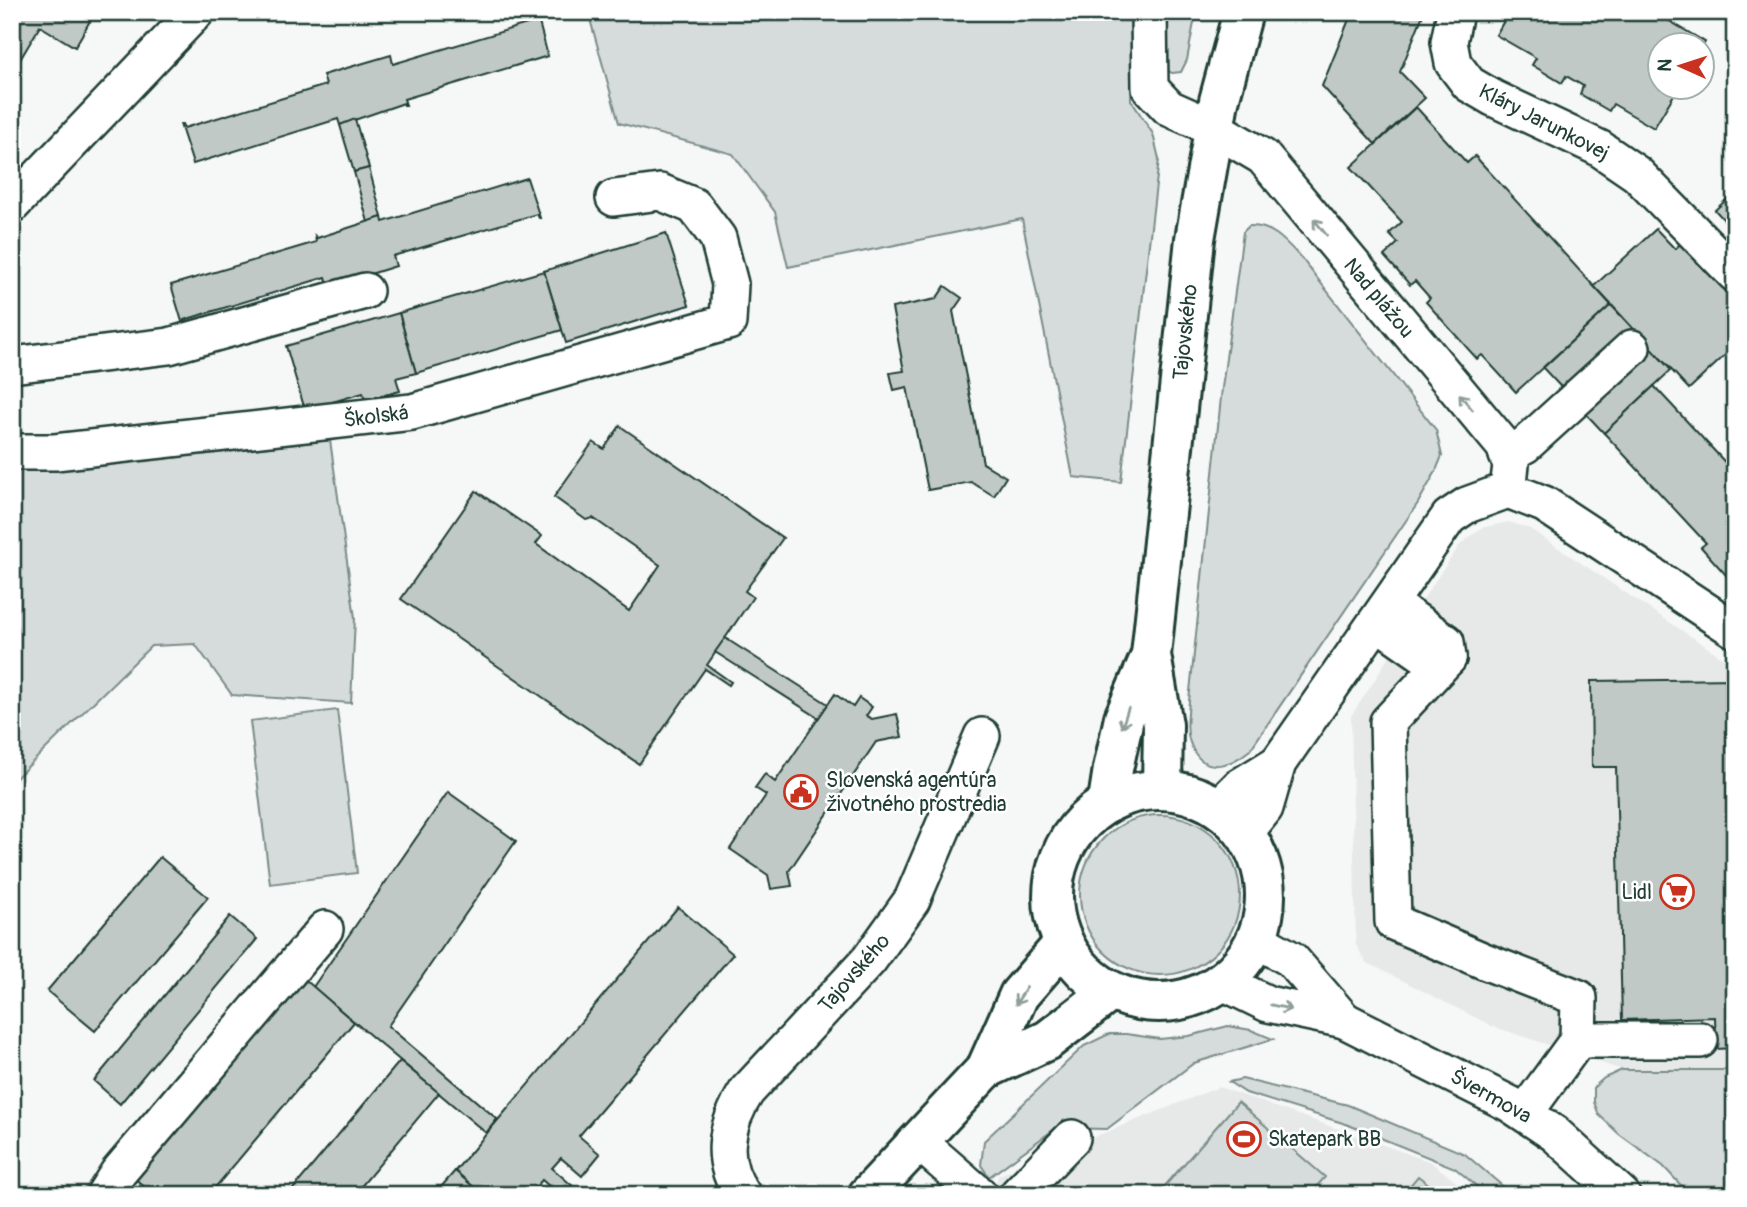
<svg xmlns="http://www.w3.org/2000/svg" width="1747" height="1207" font-family="Pangolin,sans-serif">
	<style>
		.built { fill: #e6e9e8 }
		.green { fill: #d6dcdb; stroke: #7a8c88; stroke-width: 2 }
		.building { fill: #c0c9c6; stroke: #1f3d34; stroke-width: 2 }
		.lines { fill: none; stroke-linecap: round; stroke-linejoin: round }
		.minor-casing { stroke: #1f3d34; stroke-width: 40 }
		.major-casing { stroke: #1f3d34; stroke-width: 44 }
		.minor { stroke: #fff; stroke-width: 35 }
		.major { stroke: #fff; stroke-width: 38 }
		.oneway { stroke: #8f9e9a }
		.labels { text-anchor: middle; stroke-width: 5; stroke-linejoin: round; paint-order: stroke }
		.street-label { font-size: 21px; fill: #1f3d34; stroke: #fff }
		.poi-label { font-size: 21px; fill: #1f3d34; stroke: #fff; text-anchor: start }
	</style>
	<rect width="100%" height="100%" fill="#f6f7f7"/>
	<filter id="ink" filterUnits="userSpaceOnUse"><feTurbulence type="fractalNoise" baseFrequency=".0143" numOctaves="2"/><feDisplacementMap in="SourceGraphic" scale="14" xChannelSelector="R" yChannelSelector="G"/><feConvolveMatrix kernelMatrix="1 2 1 2 8 2 1 2 1" color-interpolation-filters="sRGB"/></filter>
	<g filter="url(#ink)">
		<g class="built">
			<path d="M1509 522 1530 529 1735 666V1070H1622L1492 1026 1366 962 1356 945 1351 716 1373 683 1427 593 1460 545 1481 528Z"/>
			<path d="M1219 1087 1431 1162 1472 1195H991L999 1175Z"/>
		</g>
		<g class="green">
			<path d="M588 12H1133L1131 100 1153 134 1159 159 1121 482 1073 477 1022 219 788 267 775 212 733 154 619 123Z"/>
			<path d="M1163 12H1196L1187 60 1181 72 1172 73 1164 68Z"/>
			<path d="M1249 226C1273 225 1286 242 1302 259L1436 430 1442 456 1435 473 1418 503 1250 750C1231 766 1203 776 1191 745 1185 732 1188 715 1189 701L1222 388 1243 232Z"/>
			<path d="M330 440 355 618 351 703 232 695 195 644 151 646 12 782V466C119 466 225 452 330 440Z"/>
			<path d="M337 710 357 873 270 884 250 721Z"/>
			<circle cx="1160" cy="895" r="80"/>
			<path d="M1228 1026 1251 1030 1273 1039 1194 1063 1107 1129 1056 1128 989 1177 981 1165 984 1141 1084 1046 1109 1034H1126L1160 1039 1189 1036Z"/>
			<path d="M1622 1070H1735V1195H1690L1663 1166 1619 1134 1599 1115 1594 1102V1087L1604 1078Z"/>
			<path d="M1242 1079 1348 1105 1465 1154 1513 1195H1487L1455 1168 1346 1124 1246 1093 1229 1082Z"/>
			<path d="M1238 1102 1325 1177 1309 1195H1157Z"/>
			<path d="M1418 1176 1443 1195H1402Z"/>
		</g>
		<g class="building">
			<path d="M12 12H95L75 47 40 26 12 73Z"/>
			<path d="M1339 12H1424L1400 72 1425 98 1375 144 1322 86 1350 17Z"/>
			<path d="M1509 12H1654L1705 42 1702 47V46H1660V88H1678L1654 128 1613 104 1609 111 1580 94 1583 86 1566 76 1562 83 1532 65 1536 58 1496 35Z"/>
			<path d="M537 15 548 56 404 99 406 105H404V103L340 125 338 119 193 164 180 124H182L184 128 326 85 323 75 391 55 393 64 537 21 535 16Z"/>
			<path d="M1416 107 1467 163 1475 156 1611 305 1516 392 1482 355 1477 359 1426 302 1430 298 1415 281 1410 285 1384 256 1398 243 1389 234 1402 222 1351 167Z"/>
			<path d="M355 119 369 168 354 172 340 125Z"/>
			<path d="M369 168 382 217 368 222 354 172Z"/>
			<path d="M527 178 540 218H539L537 214 393 256 396 266 329 287 326 277 184 320 185 325H183L171 285 316 242 315 236 317 238 382 217 383 222Z"/>
			<path d="M1735 192V232L1715 210Z"/>
			<path d="M1656 229 1675 249 1681 243 1735 301V346L1689 389 1594 286Z"/>
			<path d="M666 233 689 305 566 343 544 271Z"/>
			<path d="M544 271 562 330 416 373 399 313Z"/>
			<path d="M945 286 962 298 953 311 983 463 1006 477 994 496 971 482 928 490 907 387 894 390 890 373 904 371 892 308 936 299Z"/>
			<path d="M1611 305 1671 370 1604 433 1543 368Z"/>
			<path d="M399 313 416 373 396 378 400 391 365 400 363 393 305 410 286 346Z"/>
			<path d="M1654 386 1735 473 1734 584 1701 547 1706 543 1604 433Z"/>
			<path d="M620 426 783 538 745 591 753 597 707 665 731 682 729 685 705 669 639 764 401 599 476 491 542 536 536 544 629 611 660 565 593 518 586 520 554 497 593 442 604 449Z"/>
			<path d="M725 638 828 704 819 718 715 652Z"/>
			<path d="M1735 679V1048L1716 1049 1715 1017 1622 1020 1616 767H1592L1591 681Z"/>
			<path d="M835 694 853 707 859 698 872 707 866 716 872 719 897 714 902 737 876 742 789 871 792 886 771 889 768 875 730 849 766 795 755 788 765 774 775 782Z"/>
			<path d="M448 792 516 841 388 1026 497 1119 486 1133 313 987Z"/>
			<path d="M160 857 208 897 95 1031 47 991Z"/>
			<path d="M678 907 733 954 579 1136 600 1154 582 1176 561 1158 552 1168 583 1195H559L542 1180 529 1195H483L455 1171Z"/>
			<path d="M230 916 257 939 120 1104 94 1081Z"/>
			<path d="M301 976 354 1022 209 1195H154L133 1177Z"/>
			<path d="M400 1061 439 1093 354 1195H288Z"/>
			<path d="M455 1171 483 1195H434Z"/>
		</g>
		<g class="lines">
			<g class="minor-casing">
				<g id="minor">
					<path d="M1149 12 1150 88 1169 108 1214 128 1263 157 1504 446 1511 465 1508 490"/>
					<path d="M1455 12 1449 42 1453 63 1469 84 1493 98 1599 148 1637 174 1735 274"/>
					<path d="M12 205 196 12"/>
					<path d="M12 365 169 346 365 291"/>
					<path d="M12 452H55L412 412 728 322 730 284 718 238 694 206 660 192 614 198"/>
					<path d="M1507 455 1525 445 1632 348"/>
					<path d="M1390 603 1446 642 1448 658"/>
					<path d="M1377 622 1430 659 1448 658"/>
					<path d="M1448 658 1388 722 1393 922 1484 961 1579 998 1578 1040 1525 1113"/>
					<path d="M1219 807 1239 787 1278 763"/>
					<path d="M1245 833 1265 808 1278 763 1449 517 1467 505 1508 490 1544 504 1735 630"/>
					<path d="M1256 939 1291 959 1344 1020"/>
					<path d="M1223 982 1268 1004 1344 1020 1510 1104 1555 1134 1622 1195"/>
					<path d="M1578 1040H1700"/>
					<path d="M919 1142 980 1195"/>
					<path d="M104 1195 118 1173 325 929"/>
					<path d="M743 1195C718 1161 725 1125 747 1091L869 960 912 900 982 736"/>
					<path d="M1017 1195 1072 1138"/>
				</g>
			</g>
			<g class="major-casing">
				<g id="major">
					<path d="M1162 789 1163 725 1151 655 1195 239 1219 101 1243 12"/>
					<circle cx="1159" cy="896" r="106"/>
					<path d="M1108 801 1113 769 1124 718 1151 655"/>
					<path d="M986 1069 1048 1040 1087 1010 1111 991"/>
					<path d="M868 1195 986 1069 1019 995 1064 943"/>
				</g>
			</g>
			<use href="#minor" class="minor"/>
			<use href="#major" class="major"/>
		</g>
		<defs><path id="oneway-shaft" d="M-6 0H5M1.5-3L5.5 0L1.5 3" fill="none" stroke-width="1.6" stroke-linecap="round" stroke-linejoin="round" transform="scale(1.75)"/></defs>
		<g class="oneway">
			<use href="#oneway-shaft" transform="translate(1320 227) rotate(-129)"/>
			<use href="#oneway-shaft" transform="translate(1466 402) rotate(-130)"/>
			<use href="#oneway-shaft" transform="translate(1125 718) rotate(108)"/>
			<use href="#oneway-shaft" transform="translate(1021 996) rotate(123)"/>
			<use href="#oneway-shaft" transform="translate(1281 1007) rotate(12)"/>
		</g>
	</g>
	<defs>
		<g id="civic-ring" transform="scale(1.75)"><circle r="9.5" fill="#fff" stroke="#c8321e" stroke-width="1.5"/><path d="M-.6-6.5H3V-4.5H.6V-3L4-1V1h2V6H-6V1h2V-1L-.6-3ZM-1.2 2.5V6h2.4V2.5Z" fill="#c8321e"/></g>
		<g id="supermarket-ring" transform="scale(1.75)"><circle r="9.5" fill="#fff" stroke="#c8321e" stroke-width="1.5"/><path d="M-6-5.5h2.5l.6 2H6L4.5 2H-2.5L-4.4-4H-6ZM-1.5 3.2a1.3 1.3 0 1 0 .1 0ZM3 3.2a1.3 1.3 0 1 0 .1 0Z" fill="#c8321e"/></g>
		<g id="stadium-ring" transform="scale(1.75)"><circle r="9.5" fill="#fff" stroke="#c8321e" stroke-width="1.5"/><path d="M0-5a6.5 5 0 1 0 0 10a6.5 5 0 1 0 0-10ZM-3.5-1.8h7v3.6h-7Z" fill="#c8321e"/></g>
	</defs>
	<g fill-rule="evenodd">
		<use href="#civic-ring" x="801" y="792"/>
		<use href="#supermarket-ring" x="1677" y="892"/>
		<use href="#stadium-ring" x="1244" y="1139"/>
	</g>
	<g class="labels">
		<g class="street-label">
			<text transform="translate(1544 122) rotate(27)" y="7">Kláry Jarunkovej</text>
			<text transform="translate(1379 298) rotate(50)" y="7">Nad plážou</text>
			<text transform="translate(1185 332) rotate(-84)" y="7">Tajovského</text>
			<text transform="translate(376 416) rotate(-7)" y="7">Školská</text>
			<text transform="translate(854 973) rotate(-49)" y="7">Tajovského</text>
			<text transform="translate(1491 1096) rotate(29)" y="7">Švermova</text>
		</g>
		<g class="poi-label">
			<text x="826" y="787">Slovenská agentúra<tspan x="826" dy="24">životného prostredia</tspan></text>
			<text x="1652" y="899" text-anchor="end">Lidl</text>
			<text x="1268" y="1146">Skatepark BB</text>
		</g>
	</g>
	<rect width="1747" height="1207" fill="none" stroke="#fff" stroke-width="42"/>
	<rect x="21" y="21" width="1705" height="1165" fill="none" stroke="#1f3d34" stroke-width="2.5" filter="url(#ink)"/>
	<g transform="translate(1681 66) rotate(273)"><circle r="33" fill="#ffffff" stroke="#a5b1ae" stroke-width="2"/>
	<path d="M0-5L12 26L0 18L-12 26Z" fill="#c8321e"/>
	<text y="-10" font-size="19" font-weight="bold" text-anchor="middle" fill="#1f3d34">N</text>
	</g>
</svg>
